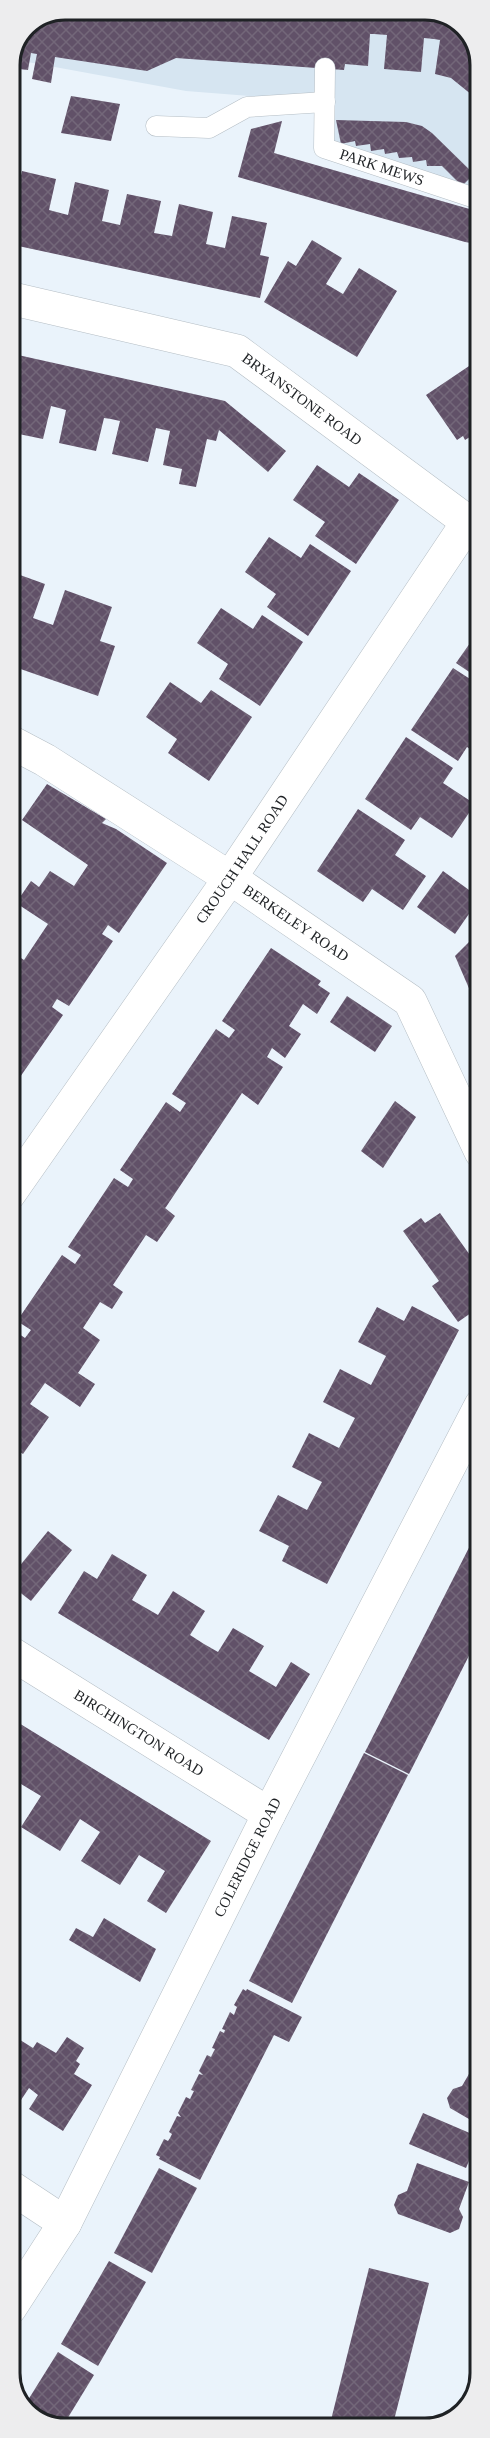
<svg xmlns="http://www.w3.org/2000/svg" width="490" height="2438" font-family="'Times New Roman',serif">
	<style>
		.built { fill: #d6e5f1 }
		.building { fill: url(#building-cross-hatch) }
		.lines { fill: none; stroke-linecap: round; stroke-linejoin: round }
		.lane-casing { stroke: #b5bec5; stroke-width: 21 }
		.street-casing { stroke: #b5bec5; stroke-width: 34 }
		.lane { stroke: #fff; stroke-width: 20 }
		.street { stroke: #fff; stroke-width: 33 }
		.labels { text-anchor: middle; stroke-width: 6; stroke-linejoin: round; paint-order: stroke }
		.street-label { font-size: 15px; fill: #1f2225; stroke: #fff }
		.rim { fill: none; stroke: #1f2225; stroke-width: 3 }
	</style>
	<defs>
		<pattern id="building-cross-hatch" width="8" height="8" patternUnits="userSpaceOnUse" patternTransform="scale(1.5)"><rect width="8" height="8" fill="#615168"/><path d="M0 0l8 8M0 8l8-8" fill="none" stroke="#736779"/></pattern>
	</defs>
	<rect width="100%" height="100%" fill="#eaf3fb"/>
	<path class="built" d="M65 9H432L464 25 480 57 481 200 324 148 325 102 186 91 11 59 26 25Z"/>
	<g class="building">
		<path d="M65 9H432L464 25 480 57V85L472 95 451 78 435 74 440 40 434 39 424 38 421 72 384 69 387 35 374 34H370L368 66 345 64 344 70 176 58 147 71 55 57 51 83 32 79 37 54 31 53 28 70 9 68 26 25Z"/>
		<path d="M71 96 120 104 111 141 61 133Z"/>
		<path d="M336 120 406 122 422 126 432 133 474 174 462 186 442 166H427L426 160 413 162 412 157 399 158 397 152 385 154 384 149 371 151 370 144 356 146 355 141 341 144Z"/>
		<path d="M282 121 274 153 480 212 481 242 472 239 471 243 465 242 238 177 251 129Z"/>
		<path d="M22 171 56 179 49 210 68 215 75 182 109 190 102 221 120 225 127 194 161 201 154 233 172 236 179 204 213 212 206 244 225 248 232 216 267 223 260 255 269 257 260 298 9 244V202L15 204Z"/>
		<path d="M312 240 342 258 326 284 343 294 359 268 397 291 357 357 264 302 288 261 296 266Z"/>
		<path d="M9 353 225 401 286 451 268 472 219 430 216 441 207 439 196 487 179 484 182 469 163 465 170 431 156 428 148 462 112 454 120 421 111 419 104 418 96 451 59 443 66 410 59 408 51 406 43 439 9 432 15 398 9 397Z"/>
		<path d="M481 358V430L465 440 463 436 457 440 426 395Z"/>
		<path d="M317 465 349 487 359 473 399 500 356 564 315 536 325 522 293 500Z"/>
		<path d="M269 537 301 558 310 544 351 571 308 636 267 607 276 594 245 572Z"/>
		<path d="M9 571 45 584 33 618 53 625 65 590 112 607 100 641 115 646 98 696 9 665Z"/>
		<path d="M221 608 253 629 262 615 303 642 260 706 219 679 228 664 197 643Z"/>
		<path d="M475 636 481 638V680L456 663Z"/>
		<path d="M453 668 481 686V757L467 747 458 761 411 730Z"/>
		<path d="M170 682 201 703 211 690 252 717 209 781 168 753 177 739 146 717Z"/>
		<path d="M406 737 453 768 443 783 475 804 452 838 420 817 411 830 365 799Z"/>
		<path d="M47 784 106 819 102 823 116 829 167 863 119 933 108 925 102 934 113 941 69 1006 57 999 55 1002 52 1007 63 1015 18 1080 9 1074V950L24 960 48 924 16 903 31 881 39 887 50 871 74 886 88 865 22 820Z"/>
		<path d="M358 809 405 840 395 855 426 876 403 910 372 889 363 902 317 871Z"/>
		<path d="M443 871 480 898 455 934 417 907Z"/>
		<path d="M481 930V1016L455 956Z"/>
		<path d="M271 948 321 981 318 985 330 993 317 1014 303 1004 289 1026 301 1034 285 1058 272 1048 267 1057 283 1067 258 1105 242 1093 166 1207 165 1208 175 1216 157 1242 146 1235 113 1285 123 1292 112 1309 100 1302 83 1328 100 1340 78 1373 95 1384 80 1407 45 1383 30 1404 49 1417 23 1454 9 1445V1327L25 1338 31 1330 17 1321 62 1255 75 1264 81 1255 68 1247 114 1178 128 1187 133 1179 120 1170 166 1102 180 1112 186 1103 172 1094 216 1029 229 1038 235 1030 222 1021Z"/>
		<path d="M347 996 392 1026 375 1052 330 1022Z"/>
		<path d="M395 1101 416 1117 383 1168 361 1151Z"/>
		<path d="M440 1213 472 1258 481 1252V1306L458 1322 432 1286 439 1281 403 1231 421 1218 425 1223Z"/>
		<path d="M412 1306 459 1330 327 1584 282 1561 289 1546 259 1531 278 1495 307 1510 322 1482 292 1467 309 1433 339 1448 355 1418 323 1402 340 1369 371 1385 386 1356 358 1342 377 1307 404 1321Z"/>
		<path d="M481 1524V1632L409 1774 365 1752Z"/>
		<path d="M48 1531 72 1550 31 1601 9 1584V1579Z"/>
		<path d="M112 1554 147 1575 132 1600 158 1615 173 1591 205 1611 190 1635 204 1644 218 1652 233 1628 264 1646 249 1671 276 1687 291 1662 310 1674 269 1740 58 1613 84 1571 97 1579Z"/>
		<path d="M9 1717 211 1841 166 1913 147 1901 165 1871 139 1855 120 1885 81 1861 100 1832 80 1819 60 1851 21 1827 41 1796 16 1781 9 1792Z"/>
		<path d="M364 1753 408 1775 292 2003 249 1981Z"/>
		<path d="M104 1918 156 1949 140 1982 69 1940 76 1928 93 1937Z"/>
		<path d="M243 1989 246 1991 247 1989 302 2017 289 2042 274 2035 200 2180 159 2159 160 2157 156 2155 164 2139 168 2141 170 2138 172 2134 169 2132 177 2116 181 2117 178 2113 186 2097 190 2099 194 2091 191 2090 199 2074 203 2075 199 2071 207 2055 211 2057 215 2049 212 2048 220 2031 224 2033 225 2030 222 2029 230 2012 234 2015 237 2007 234 2005Z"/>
		<path d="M9 2033 33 2048 37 2042 56 2053 67 2037 84 2048 76 2061 80 2064 74 2074 92 2085 63 2131 29 2109 38 2095 29 2088 19 2103 9 2097Z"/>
		<path d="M481 2053V2126L450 2108 447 2098 453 2089 462 2086Z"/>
		<path d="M423 2113 479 2137 466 2168 409 2144Z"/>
		<path d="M417 2163 469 2182 459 2209 463 2217 459 2229 450 2233 398 2214 394 2205 398 2195 407 2191Z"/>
		<path d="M159 2168 197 2188 152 2273 114 2253Z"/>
		<path d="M109 2261 146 2282 98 2366 61 2344Z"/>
		<path d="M369 2268 429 2283 392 2428H329Z"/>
		<path d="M58 2352 94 2375 61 2429 26 2413 23 2408Z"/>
	</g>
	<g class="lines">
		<g class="lane-casing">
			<g id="lane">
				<path id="s1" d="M325 68 324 148 481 200"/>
				<path d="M156 126 209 128 247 107 325 102"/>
			</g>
		</g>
		<g class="street-casing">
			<g id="street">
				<path id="s2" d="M9 298 237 351 468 522"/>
				<path id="s3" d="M9 741 45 760 230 878 410 1001 481 1152"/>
				<path id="s4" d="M9 1194 230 878 468 522 481 514"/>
				<path id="s5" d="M9 1652 269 1814"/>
				<path d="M9 2186 65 2223"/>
				<path id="s6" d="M10 2308 65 2223 269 1814 481 1405"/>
			</g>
		</g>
		<use href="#lane" class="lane"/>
		<use href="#street" class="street"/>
	</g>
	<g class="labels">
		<g class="street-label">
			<text dy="5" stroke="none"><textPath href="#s1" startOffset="141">PARK MEWS</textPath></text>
			<text dy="5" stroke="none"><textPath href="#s2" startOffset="315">BRYANSTONE ROAD</textPath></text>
			<text dy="5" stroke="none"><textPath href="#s4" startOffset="408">CROUCH HALL ROAD</textPath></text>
			<text dy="5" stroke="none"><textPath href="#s3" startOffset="340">BERKELEY ROAD</textPath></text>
			<text dy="5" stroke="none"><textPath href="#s5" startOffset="153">BIRCHINGTON ROAD</textPath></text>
			<text dy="5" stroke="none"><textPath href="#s6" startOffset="510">COLERIDGE ROAD</textPath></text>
		</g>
	</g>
	<path d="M0 0H490V2438H0ZM65 20H425A45 45 0 0 1 470 65V2373A45 45 0 0 1 425 2418H65A45 45 0 0 1 20 2373V65A45 45 0 0 1 65 20Z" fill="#ededee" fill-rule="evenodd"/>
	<path class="rim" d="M65 20H425A45 45 0 0 1 470 65V2373A45 45 0 0 1 425 2418H65A45 45 0 0 1 20 2373V65A45 45 0 0 1 65 20Z"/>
</svg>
